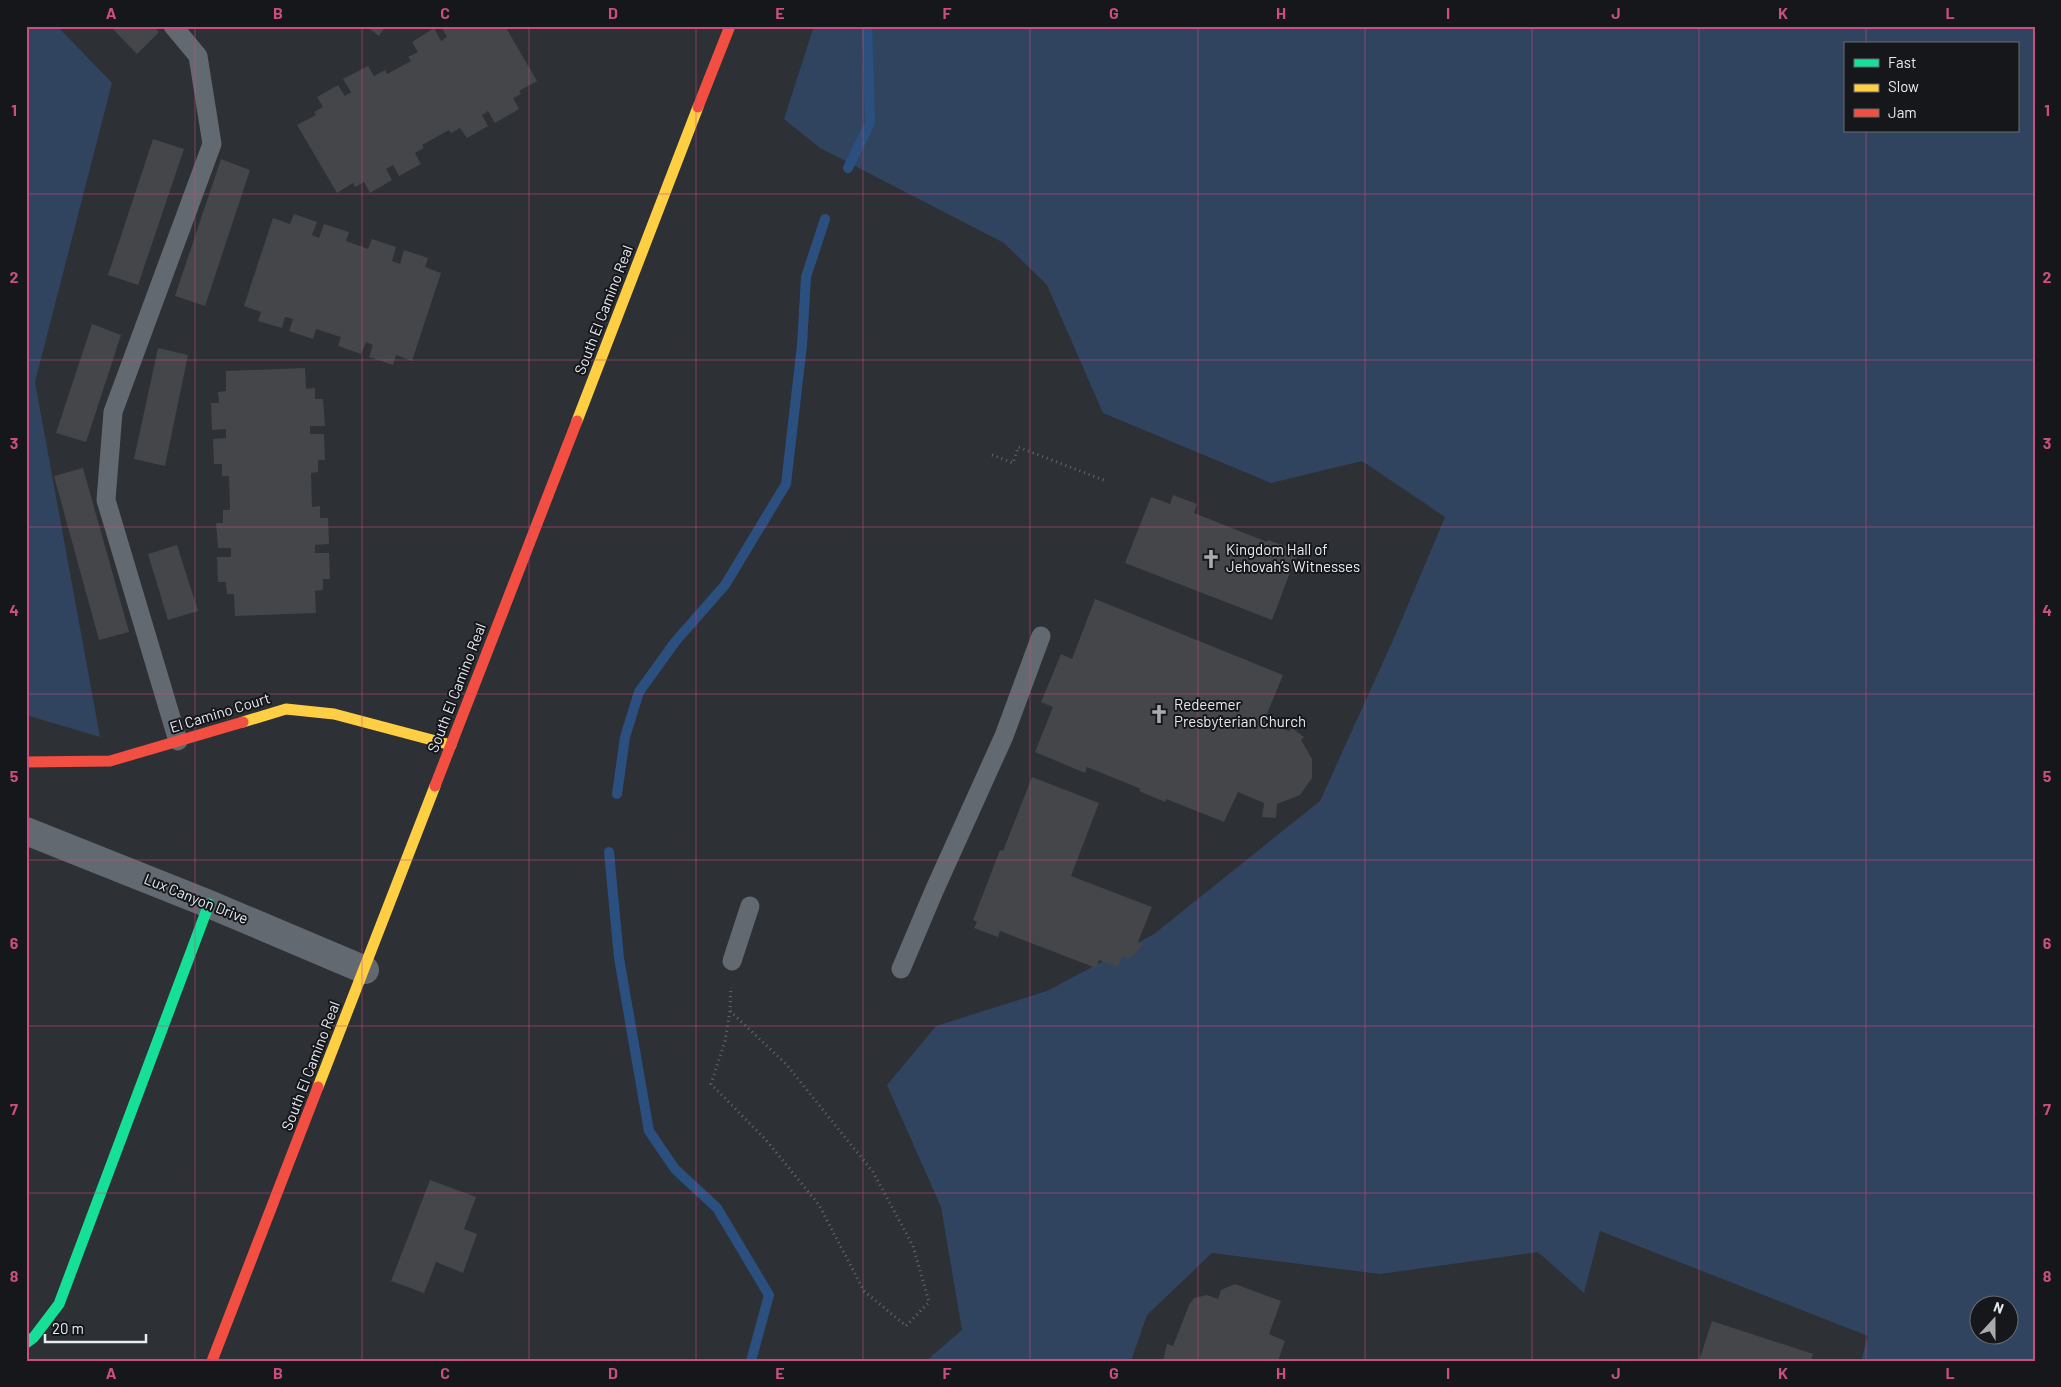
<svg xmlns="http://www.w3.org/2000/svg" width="2061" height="1387" font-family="Barlow,sans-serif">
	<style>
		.green { fill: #304460; fill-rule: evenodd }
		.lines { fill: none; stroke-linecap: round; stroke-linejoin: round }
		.stream { stroke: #2b507f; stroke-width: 10 }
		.building { fill: #44464a }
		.path { stroke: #65696f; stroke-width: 3; stroke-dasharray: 1 4; stroke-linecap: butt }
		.lane { stroke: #636970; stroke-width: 19 }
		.street { stroke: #636970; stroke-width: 28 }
		.fast { stroke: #16e098; stroke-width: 11 }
		.slow { stroke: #ffcf43; stroke-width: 11 }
		.jam { stroke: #f24e42; stroke-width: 11 }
		.grid { fill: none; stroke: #cc4d80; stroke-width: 1; stroke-opacity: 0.55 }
		.labels { text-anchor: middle; stroke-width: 4; stroke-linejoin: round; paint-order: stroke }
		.street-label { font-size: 15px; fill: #e8ebf0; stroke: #15171b }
		.poi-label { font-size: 15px; fill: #e8ebf0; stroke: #15171b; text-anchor: start }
		.neatline { fill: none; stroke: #cc4d80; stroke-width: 2 }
		.grid-label { font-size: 16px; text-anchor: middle; font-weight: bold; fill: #cc4d80 }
	</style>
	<rect width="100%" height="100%" fill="#2d3034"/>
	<g class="green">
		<path d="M26 26H57L112 83 35 382 100 737 26 715Z"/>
		<path d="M814 26H2035V1361H1861L1868 1336 1600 1231 1584 1293 1538 1252 1380 1274 1212 1253 1147 1315 1131 1361H926L962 1330 941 1207 887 1085 936 1026 1047 991 1154 934 1320 801 1394 638 1445 517 1362 461 1271 483 1103 413 1047 285 1004 243 820 148 784 119ZM1845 44H2017V131H1845ZM1978 1304H2008V1334H1978Z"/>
	</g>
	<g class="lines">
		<g class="stream">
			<path d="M848 168 870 123 867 26"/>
			<path d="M617 794 625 737 639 692 675 642 725 585 786 484 802 345 806 277 825 219"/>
			<path d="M609 852 619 958 649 1131 675 1169 717 1208 769 1295 751 1361"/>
		</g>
	</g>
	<g class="building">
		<path d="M110 26H153L159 32 137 54Z"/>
		<path d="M366 26H386L379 36Z"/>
		<path d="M441 26H505L537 81 519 91 521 94 513 98 519 109 495 123 488 111 482 115 488 126 467 138 460 128 451 133 449 130 422 145 424 148 415 153 421 164 399 176 393 165 386 169 392 180 370 193 364 182 355 187 353 183 337 193 297 125 316 115 314 112 323 107 317 97 338 85 345 96 351 92 343 79 368 66 374 76 385 70 387 74 411 61 408 57 418 52 412 42 434 28 441 41 447 37Z"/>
		<path d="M153 139 184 149 138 285 108 275Z"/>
		<path d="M221 159 250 170 205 306 175 296Z"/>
		<path d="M294 214 317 222 312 235 319 238 324 224 349 232 346 241 368 249 372 239 396 247 392 261 400 264 404 250 428 258 425 267 441 273 412 361 396 355 393 365 369 357 373 345 366 342 361 354 338 346 341 337 316 329 313 339 289 331 293 319 285 317 282 328 258 321 261 312 244 306 273 218 290 224Z"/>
		<path d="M92 324 121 335 86 442 56 433Z"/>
		<path d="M158 348 188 355 165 466 134 459Z"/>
		<path d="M305 368 306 389 315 388V399H323L325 426H310V434H324L325 460H318V472L311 473 312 507 320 506V518H328L329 544 315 545V553H329L330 579H323V590L315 591 316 613 235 616 234 594H227L226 582H218L217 557H231V548H218L216 523H223V510H230L229 476H222V464H214L213 439 226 438V429L212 430 211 403H219L218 392 226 391V371Z"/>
		<path d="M83 468 129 632 99 640 54 476Z"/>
		<path d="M1173 495 1197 504 1194 513 1267 542 1268 540 1288 547 1287 550 1297 554 1272 620 1125 563 1151 497 1170 504Z"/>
		<path d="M177 545 198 611 168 620 148 554Z"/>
		<path d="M1095 599 1283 675 1264 721 1289 731 1292 728 1304 737 1301 740 1312 759V778L1300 795 1277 804 1276 818 1262 817 1264 803 1238 792 1224 822 1166 799 1165 802 1139 791 1141 789 1087 767 1085 773 1035 752 1053 707 1041 702 1061 654 1072 659Z"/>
		<path d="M1032 777 1099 803 1071 876 1152 907 1138 942 1143 944 1130 959 1122 956 1118 967 1099 960 1096 968 1000 931 998 937 974 928 977 922 973 920 1000 850 1003 851Z"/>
		<path d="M430 1180 476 1197 464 1229 477 1234 463 1273 436 1262 424 1293 391 1281Z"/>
		<path d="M1235 1284 1281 1301 1269 1334 1285 1341 1278 1361H1163L1167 1344 1173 1346 1189 1305 1194 1298 1207 1295 1218 1299 1221 1290Z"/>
		<path d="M1712 1321 1813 1354 1811 1361H1699Z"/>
	</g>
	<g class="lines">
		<g class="path">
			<path d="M992 455 1013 463 1018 447 1106 481"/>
			<path d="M730 1011 725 1041 711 1084 766 1140 819 1205 864 1291 906 1326 929 1302 913 1246 873 1172 786 1064 730 1011 731 987"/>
		</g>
		<g class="lane">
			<path d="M173 26 198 56 212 144 113 412 106 500 178 741"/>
			<path d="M732 961 750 906"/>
			<path d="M901 969 934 891 1004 736 1041 636"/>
		</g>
		<path class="street" d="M26 831 209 904 365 970"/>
		<path class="fast" d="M26 1343 34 1337 59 1304 209 904"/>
		<g class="slow">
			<path d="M577 421 698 107"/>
			<path d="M243 722 286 709 334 714 451 745"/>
			<path d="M318 1087 435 786"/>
		</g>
		<g class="jam">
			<path d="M698 107 730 26"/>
			<path d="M26 762 110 761 243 722"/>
			<path d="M435 786 577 421"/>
			<path d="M212 1361 318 1087"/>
		</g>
	</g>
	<path class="grid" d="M195 26V1361M362 26V1361M529 26V1361M696 26V1361M863 26V1361M1030 26V1361M1198 26V1361M1365 26V1361M1532 26V1361M1699 26V1361M1866 26V44M1866 131V1361M26 194H2035M26 360H2035M26 527H2035M26 694H2035M26 860H2035M26 1026H2035M26 1193H2035"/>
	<defs>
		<g id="church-bare" transform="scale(1.5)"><path d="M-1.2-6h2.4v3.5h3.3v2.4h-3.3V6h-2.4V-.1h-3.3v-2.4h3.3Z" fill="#a7aaae" stroke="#15171b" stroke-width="2.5" paint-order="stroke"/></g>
	</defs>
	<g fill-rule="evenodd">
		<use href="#church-bare" x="1211" y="559"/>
		<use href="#church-bare" x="1159" y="714"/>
	</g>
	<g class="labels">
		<g class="street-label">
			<text transform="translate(604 310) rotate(-69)" y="5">South El Camino Real</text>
			<text transform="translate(457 688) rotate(-69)" y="5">South El Camino Real</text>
			<text transform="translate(220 713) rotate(-17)" y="5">El Camino Court</text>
			<text transform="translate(196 899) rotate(22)" y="5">Lux Canyon Drive</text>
			<text transform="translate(311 1066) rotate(-69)" y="5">South El Camino Real</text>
		</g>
		<g class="poi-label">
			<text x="1226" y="555">Kingdom Hall of<tspan x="1226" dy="17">Jehovah’s Witnesses</tspan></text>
			<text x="1174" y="710">Redeemer<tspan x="1174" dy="17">Presbyterian Church</tspan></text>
		</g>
	</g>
	<rect width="2061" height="1387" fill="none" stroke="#15171b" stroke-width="55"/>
	<rect x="1844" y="42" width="175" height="90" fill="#15171b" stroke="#696c70"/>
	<rect x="1854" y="59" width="25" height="8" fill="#16e098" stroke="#696c70"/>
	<text x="1888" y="68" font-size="15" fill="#e8ebf0">Fast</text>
	<rect x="1854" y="84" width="25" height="8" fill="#ffcf43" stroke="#696c70"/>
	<text x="1888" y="92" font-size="15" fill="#e8ebf0">Slow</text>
	<rect x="1854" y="109" width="25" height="8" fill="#f24e42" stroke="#696c70"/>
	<text x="1888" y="118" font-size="15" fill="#e8ebf0">Jam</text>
	<g transform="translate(1994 1320) rotate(21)"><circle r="24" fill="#15171b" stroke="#696c70"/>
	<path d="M0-4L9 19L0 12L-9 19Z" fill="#a7aaae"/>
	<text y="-8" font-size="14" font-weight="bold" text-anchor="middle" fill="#e8ebf0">N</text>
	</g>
	<path d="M45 1334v8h101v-8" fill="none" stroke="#e8ebf0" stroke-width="2.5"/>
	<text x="52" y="1334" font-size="15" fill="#e8ebf0" stroke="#15171b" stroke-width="4" paint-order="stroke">20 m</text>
	<rect x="28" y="28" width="2006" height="1332" class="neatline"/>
	<g class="grid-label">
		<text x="111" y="19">A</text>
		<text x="278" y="19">B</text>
		<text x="445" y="19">C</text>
		<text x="613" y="19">D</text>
		<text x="780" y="19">E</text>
		<text x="947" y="19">F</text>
		<text x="1114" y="19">G</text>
		<text x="1281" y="19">H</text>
		<text x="1448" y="19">I</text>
		<text x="1616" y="19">J</text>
		<text x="1783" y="19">K</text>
		<text x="1950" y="19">L</text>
		<text x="14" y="116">1</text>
		<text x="2047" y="116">1</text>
		<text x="14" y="283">2</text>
		<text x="2047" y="283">2</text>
		<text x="14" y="449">3</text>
		<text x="2047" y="449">3</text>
		<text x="14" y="616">4</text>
		<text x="2047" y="616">4</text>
		<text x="14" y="782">5</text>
		<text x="2047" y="782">5</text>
		<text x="14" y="949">6</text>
		<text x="2047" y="949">6</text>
		<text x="14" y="1115">7</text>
		<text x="2047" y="1115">7</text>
		<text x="14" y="1282">8</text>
		<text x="2047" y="1282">8</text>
		<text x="111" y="1379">A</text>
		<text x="278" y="1379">B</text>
		<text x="445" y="1379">C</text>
		<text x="613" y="1379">D</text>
		<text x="780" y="1379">E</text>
		<text x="947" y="1379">F</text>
		<text x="1114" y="1379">G</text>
		<text x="1281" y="1379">H</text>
		<text x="1448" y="1379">I</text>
		<text x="1616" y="1379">J</text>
		<text x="1783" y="1379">K</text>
		<text x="1950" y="1379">L</text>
	</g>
</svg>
